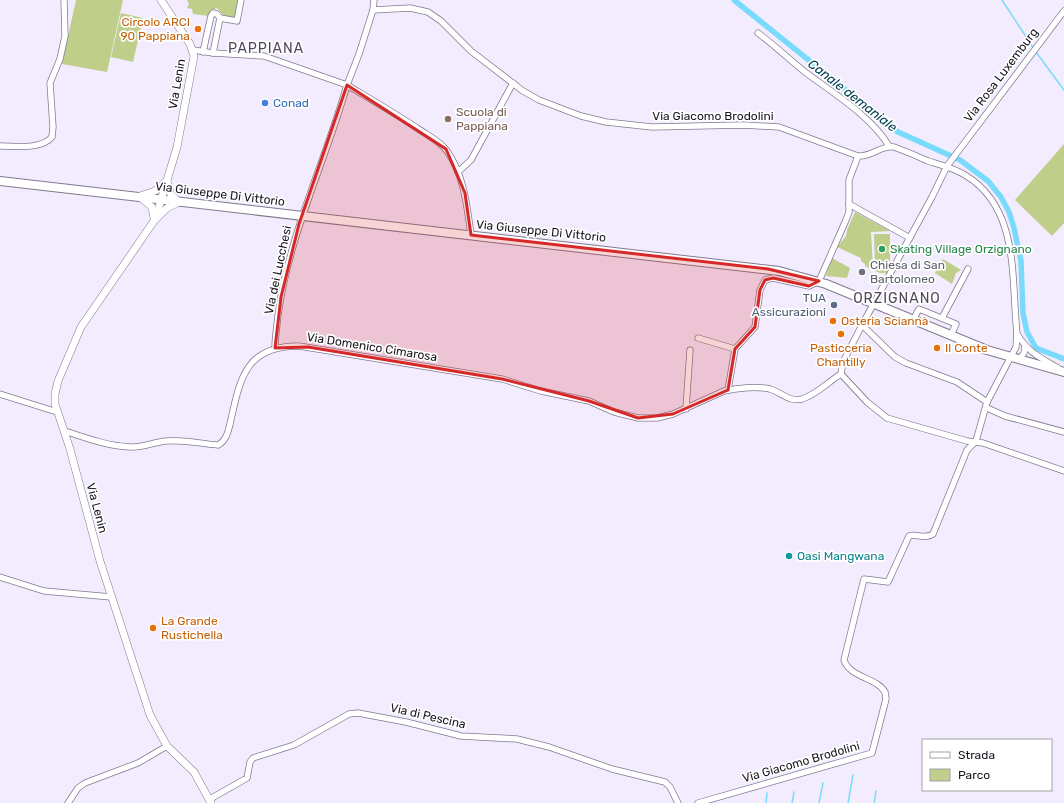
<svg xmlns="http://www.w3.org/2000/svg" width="1064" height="803" font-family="Rubik,sans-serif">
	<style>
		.green { fill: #bfce89 }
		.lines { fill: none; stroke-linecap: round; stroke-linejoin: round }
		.stream { stroke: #78dbfb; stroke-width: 1.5 }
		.canal { stroke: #78dbfb; stroke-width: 5.5 }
		.minor-casing { stroke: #82798f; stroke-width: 7 }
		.tertiary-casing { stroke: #82798f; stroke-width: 8 }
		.secondary-casing { stroke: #82798f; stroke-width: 10 }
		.minor { stroke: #fff; stroke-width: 5.5 }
		.tertiary { stroke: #fff; stroke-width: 7 }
		.secondary { stroke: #fff; stroke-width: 8 }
		.marked { fill: #d62828; fill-opacity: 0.2; stroke: #d62828; stroke-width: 3; stroke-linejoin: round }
		.food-dot { fill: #e8710a; stroke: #fff; stroke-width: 1.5 }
		.shop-dot { fill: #3f7fe0; stroke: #fff; stroke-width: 1.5 }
		.education-dot { fill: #8d6e63; stroke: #fff; stroke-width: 1.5 }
		.leisure-dot { fill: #2e9e5b; stroke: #fff; stroke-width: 1.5 }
		.worship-dot { fill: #6b7280; stroke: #fff; stroke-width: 1.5 }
		.service-dot { fill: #5c6f8a; stroke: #fff; stroke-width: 1.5 }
		.culture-dot { fill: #0f9aa8; stroke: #fff; stroke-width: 1.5 }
		.labels { text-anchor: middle; stroke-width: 3.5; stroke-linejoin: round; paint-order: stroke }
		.food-label { font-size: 12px; fill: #c56008; stroke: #fff; text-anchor: start }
		.street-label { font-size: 12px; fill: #19161e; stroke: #fff }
		.shop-label { font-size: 12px; fill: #366cbe; stroke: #fff; text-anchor: start }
		.education-label { font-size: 12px; fill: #785e54; stroke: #fff; text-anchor: start }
		.leisure-label { font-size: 12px; fill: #27864d; stroke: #fff; text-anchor: start }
		.worship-label { font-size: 12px; fill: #5b616d; stroke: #fff; text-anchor: start }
		.service-label { font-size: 12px; fill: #4e5e75; stroke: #fff; text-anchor: end }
		.culture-label { font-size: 12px; fill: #0d838f; stroke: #fff; text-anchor: start }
		.water-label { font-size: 13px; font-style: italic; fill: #004050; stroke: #fff }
		.quarter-label { font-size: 14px; letter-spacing: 1px; fill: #50475b; stroke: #fff }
	</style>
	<rect width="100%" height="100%" fill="#f3ebfe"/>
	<g class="green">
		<path d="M76 0H123L107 72 62 64Z"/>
		<path d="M187 0H239L235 18 224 16 217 8 210 11 209 16 193 14 192 9 187 8 189 4Z"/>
		<path d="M121 13 143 18 133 62 111 57Z"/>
		<path d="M1064 144V223L1052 236 1015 200Z"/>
		<path d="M855 212 890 231 871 232 873 268 890 267 887 273H880L865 266V264L861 261V258L837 247 846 236 847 230Z"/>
		<path d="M874 234H890V264L875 265Z"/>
		<path d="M832 258 850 268 847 278 826 276Z"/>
		<path d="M943 259 961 270 956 273 952 284 935 273Z"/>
	</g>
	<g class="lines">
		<g class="stream">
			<path d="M1002 0 1034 49"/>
			<path d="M1036 52 1064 90"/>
			<path d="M766 803 767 793"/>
			<path d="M792 803 794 792"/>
			<path d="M819 803 823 783"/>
			<path d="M848 803 853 775"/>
			<path d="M874 803 876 791"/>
		</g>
		<path class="canal" d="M734 0 898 132 960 160 988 181 1001 197 1009 212 1014 228 1021 261 1023 313 1027 332 1036 348 1064 359"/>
		<g class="minor-casing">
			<g id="minor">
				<path d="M373 10 374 0"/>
				<path d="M220 18 237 21 241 0"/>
				<path d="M758 33C774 45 789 59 805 72 833 93 871 116 889 146"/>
				<path d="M193 50 213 53 264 56 347 85 359 54 373 10 410 8 428 12 441 21 471 51 523 91 539 100 581 116 606 122 652 127 744 125 779 127 858 156C872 157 881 145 894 147 905 151 917 156 928 161 941 165 954 168 965 175 1020 208 1011 278 1017 334L1016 347 987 402 976 441 967 450 933 534C924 540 917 533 909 536L888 582 864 579 844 660C850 678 876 677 885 692L886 699 872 753 698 803"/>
				<path d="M203 52 211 16 213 13 217 14 220 18 213 53"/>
				<path d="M0 146C15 146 41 150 52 137L53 127 50 83 60 59 65 36 64 0"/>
				<path d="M458 172 471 160 513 83"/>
				<path d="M849 204 910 238"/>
				<path d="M942 318 968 269"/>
				<path d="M913 320 919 309 956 324 951 335"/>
				<path d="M1017 334C1029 353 1039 357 1058 368"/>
				<path d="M698 338 735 349"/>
				<path d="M275 348C275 337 277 326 278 315 289 234 325 163 347 85 372 100 396 114 420 130 429 136 441 142 447 151 464 175 467 206 471 235"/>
				<path d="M1019 360 1024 353 1025 347"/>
				<path d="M841 374 843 362 862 325"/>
				<path d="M728 390 735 349 755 327 760 290 765 280 773 278 809 286 819 281 846 220 849 212V180L858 156"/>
				<path d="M0 394 57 412"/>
				<path d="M987 402 957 382 906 363 895 357 862 325 932 197 947 166 1064 11"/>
				<path d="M987 408 1005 416 1064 432"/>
				<path d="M686 409 690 350"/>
				<path d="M65 431C86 438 108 446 130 447 143 448 154 442 166 441 184 439 201 444 218 445 226 441 228 432 230 424 240 380 244 346 299 346L502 379 541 391 589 401 614 412 638 418H657L673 414 724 391C737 388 758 386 770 389 783 393 788 402 802 399 816 395 828 382 841 374L867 402 887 418 967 441 983 443 1064 471"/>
				<path d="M0 577 44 591 111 597"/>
				<path d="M210 799 247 778 250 762 253 758 294 745 349 714 358 713 406 722 461 736 517 739 549 747 612 769 665 782 670 787 678 803"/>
				<path d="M68 803 78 788 85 783 138 763 167 746"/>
			</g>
		</g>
		<g class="tertiary-casing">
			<g id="tertiary">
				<path d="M167 182 171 195 179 202"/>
				<path d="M140 196 155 191 167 181"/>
				<path d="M140 197 152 207 154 218"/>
				<path d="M179 202 167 208 154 221 81 327 58 381 55 394V404L70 449 100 561 150 715 167 746 194 772 211 803"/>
				<path d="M156 217 177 147 194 56 190 44 161 0"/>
			</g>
		</g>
		<g class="secondary-casing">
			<path id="secondary" d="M0 181 779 271 826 284 987 350 1064 372"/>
		</g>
		<use href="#minor" class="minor"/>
		<use href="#tertiary" class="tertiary"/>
		<use href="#secondary" class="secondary"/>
	</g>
	<path class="marked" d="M347 85 446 149 465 193 471 235 768 269 819 281 809 286 773 278 765 280 760 290 755 327 735 349 728 390 673 414 638 418 589 401 502 379 308 347 275 348 281 297 299 224Z"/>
	<g class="food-dot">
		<circle cx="198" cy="29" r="4"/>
		<circle cx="833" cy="321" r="4"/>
		<circle cx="841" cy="334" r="4"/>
		<circle cx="937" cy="348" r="4"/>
		<circle cx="153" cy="628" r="4"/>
	</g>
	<circle class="shop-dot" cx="265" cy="103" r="4"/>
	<circle class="education-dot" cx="448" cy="119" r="4"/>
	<circle class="leisure-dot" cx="882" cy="249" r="4"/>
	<circle class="worship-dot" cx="862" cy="272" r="4"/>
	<circle class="service-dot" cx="834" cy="305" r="4"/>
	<circle class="culture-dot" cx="789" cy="556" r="4"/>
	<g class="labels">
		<g class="food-label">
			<text x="190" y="26" text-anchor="end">Circolo ARCI<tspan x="190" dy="14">90 Pappiana</tspan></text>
			<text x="841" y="325">Osteria Sciannà</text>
			<text x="841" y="352" text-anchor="middle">Pasticceria<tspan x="841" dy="14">Chantilly</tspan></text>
			<text x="945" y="352">Il Conte</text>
			<text x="161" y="625">La Grande<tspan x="161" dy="14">Rustichella</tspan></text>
		</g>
		<g class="street-label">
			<text transform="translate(1001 75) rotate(-53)" y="4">Via Rosa Luxemburg</text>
			<text transform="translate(177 84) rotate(-80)" y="4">Via Lenin</text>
			<text x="713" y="120">Via Giacomo Brodolini</text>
			<text transform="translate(220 194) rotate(7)" y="4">Via Giuseppe Di Vittorio</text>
			<text transform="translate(541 231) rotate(6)" y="4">Via Giuseppe Di Vittorio</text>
			<text transform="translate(278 270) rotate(-78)" y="4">Via dei Lucchesi</text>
			<text transform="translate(372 347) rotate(9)" y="4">Via Domenico Cimarosa</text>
			<text transform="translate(97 508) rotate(75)" y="4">Via Lenin</text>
			<text transform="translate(428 716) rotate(13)" y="4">Via di Pescina</text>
			<text transform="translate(801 762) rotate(-16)" y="4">Via Giacomo Brodolini</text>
		</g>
		<g class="shop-label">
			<text x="273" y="107">Conad</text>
		</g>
		<g class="education-label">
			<text x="456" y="116">Scuola di<tspan x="456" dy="14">Pappiana</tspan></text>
		</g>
		<g class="leisure-label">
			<text x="890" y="253">Skating Village Orzignano</text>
		</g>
		<g class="worship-label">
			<text x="870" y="269">Chiesa di San<tspan x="870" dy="14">Bartolomeo</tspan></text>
		</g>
		<g class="service-label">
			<text x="826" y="302">TUA<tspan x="826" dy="14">Assicurazioni</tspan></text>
		</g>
		<g class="culture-label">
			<text x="797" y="560">Oasi Mangwana</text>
		</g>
		<g class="water-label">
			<text transform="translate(853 95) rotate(38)" y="5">Canale demaniale</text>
		</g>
		<g class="quarter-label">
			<text x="266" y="53">PAPPIANA</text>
			<text x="897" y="303">ORZIGNANO</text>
		</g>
	</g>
	<rect x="922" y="739" width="130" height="52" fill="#ffffff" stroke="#a3a2a5"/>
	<rect x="930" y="752" width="20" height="6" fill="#ffffff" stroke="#a3a2a5"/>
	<text x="958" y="759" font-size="12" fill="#19161e">Strada</text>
	<rect x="930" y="769" width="20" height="12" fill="#bfce89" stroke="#a3a2a5"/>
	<text x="958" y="779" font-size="12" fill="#19161e">Parco</text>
</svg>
